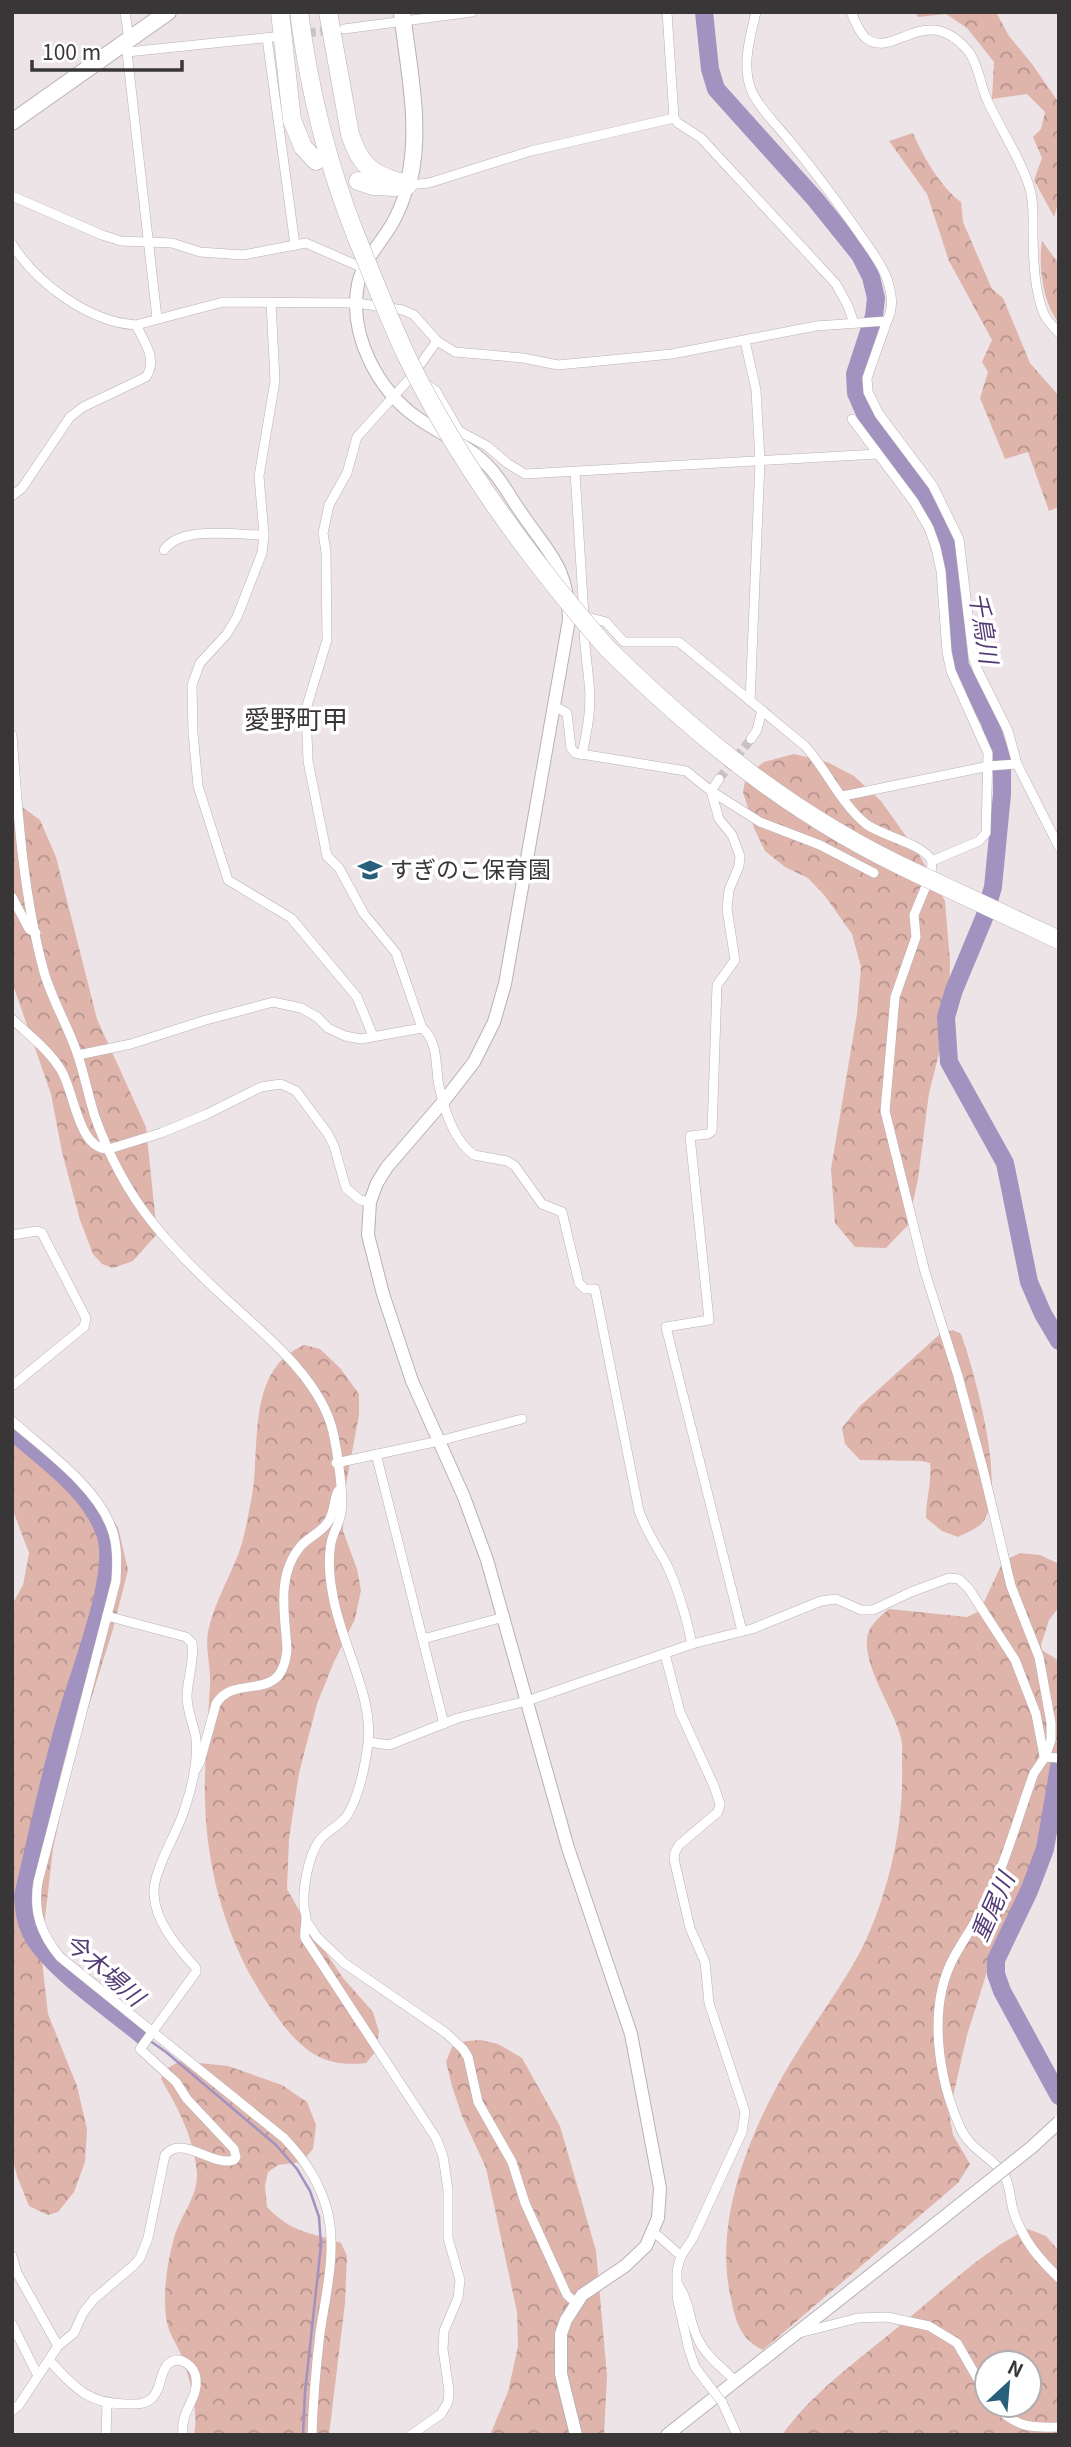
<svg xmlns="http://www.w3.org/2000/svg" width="1071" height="2447" font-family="Georgia,'Noto Sans JP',serif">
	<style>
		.forest { fill: url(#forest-crowns); fill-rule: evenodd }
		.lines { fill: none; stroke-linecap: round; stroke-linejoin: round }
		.stream { stroke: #a292c0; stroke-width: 2.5 }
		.river { stroke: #a292c0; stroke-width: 18 }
		.minor-tunnel { stroke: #c9c1c5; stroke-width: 9; stroke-dasharray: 9 4.5; stroke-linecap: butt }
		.minor-casing { stroke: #b9b0b4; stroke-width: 10 }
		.tertiary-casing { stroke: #b9b0b4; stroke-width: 14 }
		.trunk-casing { stroke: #b9b0b4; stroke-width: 18 }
		.motorway-casing { stroke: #b9b0b4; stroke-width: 19 }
		.minor { stroke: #fff; stroke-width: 9 }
		.tertiary { stroke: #fff; stroke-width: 12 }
		.trunk { stroke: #fff; stroke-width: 16 }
		.motorway { stroke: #fff; stroke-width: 18 }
		.minor-bridge-casing { stroke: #b9b0b4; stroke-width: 10; stroke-linecap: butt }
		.tertiary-bridge-casing { stroke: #b9b0b4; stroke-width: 14; stroke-linecap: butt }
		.motorway-bridge-casing { stroke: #b9b0b4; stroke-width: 19; stroke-linecap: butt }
		.minor-bridge { stroke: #fff; stroke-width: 9 }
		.tertiary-bridge { stroke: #fff; stroke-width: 12 }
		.motorway-bridge { stroke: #fff; stroke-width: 18 }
		.labels { text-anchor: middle; stroke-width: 7; stroke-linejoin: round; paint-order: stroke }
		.poi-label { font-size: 23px; fill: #393638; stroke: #fff; text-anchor: start }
		.water-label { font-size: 24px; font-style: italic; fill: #523a75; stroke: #fff }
		.quarter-label { font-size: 26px; fill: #393638; stroke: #fff }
	</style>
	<defs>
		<pattern id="forest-crowns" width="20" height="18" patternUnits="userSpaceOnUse" patternTransform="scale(1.75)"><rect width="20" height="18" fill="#dfb4ab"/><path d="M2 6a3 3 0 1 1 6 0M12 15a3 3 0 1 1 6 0" fill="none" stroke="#b6938c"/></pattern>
	</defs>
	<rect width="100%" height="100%" fill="#ede4e8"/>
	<g class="forest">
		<path d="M915 12H996L1009 36 1032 64 1059 103V200L1054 217 1034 180 1042 158 1033 137 1041 129 1045 112 1027 94 992 99 994 62 967 28 946 14 918 17Z"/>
		<path d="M913 133C924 158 939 185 961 202L963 222 992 289 1003 298 1030 363 1059 396V507L1049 511 1028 452 1005 459 980 398 988 372 982 362 992 340 949 261 927 194 889 141Z"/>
		<path d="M1042 241 1059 264V323C1043 305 1038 264 1042 241Z"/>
		<path d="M794 754 827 762 854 776 881 801 918 853 945 901 950 961 949 1014 929 1093 918 1179 908 1225 886 1248 855 1247 835 1223 831 1169 857 1014 861 967 852 934 825 896 808 878 785 867 765 851 754 828 743 792 746 776 764 762Z"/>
		<path d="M12 804H18L40 820 56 857 97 1019 146 1127 157 1234 133 1261 113 1268 102 1264 93 1254 80 1220 62 1152 51 1094 12 982Z"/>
		<path d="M953 1330 961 1334C974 1370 1009 1493 982 1523 977 1529 965 1533 958 1537L942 1531 926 1518C926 1499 932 1482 930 1463L921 1461 860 1460 845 1444 842 1428 859 1407 940 1334Z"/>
		<path d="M304 1345 320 1349 340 1368 359 1394V1415L344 1495 343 1531 357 1569 361 1590 355 1619 333 1664 317 1704 299 1773 289 1839 287 1889 307 1924 343 1978 373 2012 379 2032 376 2051 366 2063C324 2068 302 2051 278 2018 231 1956 207 1879 205 1801 204 1762 208 1723 210 1684 211 1667 205 1649 208 1632 214 1601 233 1573 242 1543 246 1529 248 1515 251 1501 262 1449 244 1371 304 1345Z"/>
		<path d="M12 1433 68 1466 91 1488 118 1527 128 1570 113 1629 72 1760 53 1849 41 1952 48 2014 77 2086 87 2129 85 2162 74 2192 58 2212 48 2215 29 2206 17 2176 12 2156V1605L23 1585 29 1553 12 1508Z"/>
		<path d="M1020 1553 1040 1555 1059 1564V1607L1049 1620 1041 1645 1042 1650 1059 1661V1818L1022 1888 993 1953 967 2035 949 2114 953 2135 970 2164 958 2183 763 2350C738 2338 735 2318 730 2294 713 2212 756 2117 799 2049 821 2013 848 1978 866 1940 890 1887 904 1823 902 1764 902 1756 903 1746 901 1738 893 1707 864 1669 867 1638 868 1627 880 1616 889 1609L967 1617 980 1611 1003 1561Z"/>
		<path d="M481 2040 498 2044 522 2058 560 2126 596 2251 607 2376 604 2435H490L508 2392 518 2346 517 2312 486 2168 462 2116 452 2086 446 2062 452 2047 466 2041Z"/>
		<path d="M180 2061 228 2066 282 2085 307 2102 316 2125 313 2149 302 2162 278 2165 268 2172 265 2186 267 2207C293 2234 308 2231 341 2243L347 2256 345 2303 329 2435H194C199 2411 190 2379 182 2357 177 2344 167 2331 166 2317 163 2291 167 2263 174 2238 180 2216 198 2197 197 2173 194 2138 178 2108 161 2079L166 2069Z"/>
		<path d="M1028 2229 1046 2236 1059 2251V2435H782C814 2390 863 2357 904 2322 941 2292 985 2249 1028 2229ZM987 2363H1029V2405H987Z"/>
	</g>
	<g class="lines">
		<path class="stream" d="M149 2040 166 2052 276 2145 297 2169 310 2191 319 2217 321 2245 305 2392 303 2435"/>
		<g class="river">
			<path d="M704 12 710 69 716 89 815 199 860 255 871 277 876 298 874 316 855 374 856 393 866 416 938 516 947 537 960 666 989 720 1002 759V794L993 887 984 918 954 990 946 1017 949 1062 1005 1163 1029 1282 1043 1314 1059 1341"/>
			<path d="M12 1431C46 1461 89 1489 105 1533 120 1575 78 1673 66 1719 49 1777 37 1837 23 1896 24 1909 25 1921 31 1933 50 1969 112 2010 144 2037"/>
			<path d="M1059 1767 1045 1849 1029 1891 996 1960V1974L1002 1991 1059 2096"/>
		</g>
		<g class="minor-tunnel">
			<path d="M280 36 332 30"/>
			<path d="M719 779 751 739"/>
		</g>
		<g class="minor-casing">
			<g id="minor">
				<path d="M125 12 129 40"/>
				<path d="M667 12 674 118 678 123 701 138 836 284 848 306 854 323"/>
				<path d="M851 12C855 21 860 34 867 39 895 59 926 0 969 52 980 68 980 86 988 102 1001 130 1021 159 1030 189 1034 203 1033 217 1033 231 1033 256 1034 294 1045 316 1048 322 1054 327 1059 333"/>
				<path d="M344 29 472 12"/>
				<path d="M267 38 295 245"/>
				<path d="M122 45 127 52 157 318"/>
				<path d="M127 52 273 37"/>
				<path d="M408 185 429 183 531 151 674 118"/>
				<path d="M12 196 102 235 121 241 172 243 200 252 243 255 306 243 363 268"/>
				<path d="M12 244C36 283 89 322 136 325L223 302 357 303 403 310 414 315 437 341 455 352 523 358 558 365 672 354 816 326 887 321C894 307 892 294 887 279 881 262 869 248 859 233 836 200 813 169 788 139 776 124 760 109 752 92 741 67 750 37 756 12"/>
				<path d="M271 302 275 381 259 476 264 535 262 553 237 617 226 635 200 663 192 685 193 733 198 786 228 880 291 918 357 997 373 1036"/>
				<path d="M887 321 867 378 868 392 879 414 933 486 959 539 973 656 978 671 1008 731 1017 764 1059 847"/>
				<path d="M437 341 412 376 357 437 347 473 329 505 323 533 326 552 327 640 306 709 308 761 327 856 339 868 364 914 396 953 422 1028C439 1042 435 1067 439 1086 444 1109 454 1141 474 1155L507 1161 515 1166 542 1204 562 1212 579 1283 585 1289H595L639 1511C646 1531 657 1547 667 1565 679 1591 686 1616 692 1644"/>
				<path d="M745 341 756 390 760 461 750 701"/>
				<path d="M423 382 436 391 459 431 487 446 507 463 525 474 878 454"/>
				<path d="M852 419 914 502 929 528 936 548 941 571 947 652 951 671 988 753 986 833 979 841 932 861"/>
				<path d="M575 472 584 616C583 641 587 659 589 683 592 707 587 731 582 755"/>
				<path d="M12 496 22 488 70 417 83 407 146 377C158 360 144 341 136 325"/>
				<path d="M164 550C181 525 235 535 264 535"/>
				<path d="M584 616 606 622 624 642H679L805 746C827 770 841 804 866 824 884 837 922 843 932 861L931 874 914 915 916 937 895 997 885 1111 925 1272 958 1376 983 1469 1011 1586 1039 1657 1051 1723V1740L1045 1757 1034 1773C1020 1811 1009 1851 993 1888 982 1913 967 1934 954 1957 927 2006 938 2078 960 2127 970 2151 994 2157 1005 2177 1011 2188 1010 2202 1014 2213 1023 2240 1039 2259 1059 2278"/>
				<path d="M554 706 567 713 571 748 575 753 686 771 711 791 760 822 820 845 874 873"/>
				<path d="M12 735C18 815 23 895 44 972 53 1003 70 1029 79 1059 85 1078 89 1098 95 1117 108 1153 128 1192 152 1222 174 1250 199 1274 226 1299 264 1334 321 1379 333 1432 337 1450 344 1495 341 1512 340 1523 333 1532 331 1543 328 1559 330 1581 333 1596 341 1644 374 1697 368 1744 365 1766 359 1795 348 1814 341 1826 327 1830 319 1841 308 1857 303 1887 304 1906 304 1910 306 1914 306 1919 306 1926 304 1931 305 1938L436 2138 443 2156 448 2190V2238L460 2280 458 2298 444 2331 443 2349 449 2391 448 2402 441 2414 411 2435"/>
				<path d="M751 739 757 730 762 710"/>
				<path d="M719 779 711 791 719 819 732 835 740 856 739 866 729 890 727 909 735 960 717 985 712 1131 708 1134 690 1136 709 1320 666 1327 742 1631"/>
				<path d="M843 796 989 766 1017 764"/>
				<path d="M12 897 29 929 36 933"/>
				<path d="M12 1019C29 1035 49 1050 61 1070 75 1093 78 1150 109 1149L161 1133 207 1114 261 1087 281 1084 296 1091 328 1134 334 1146 346 1188 360 1200 370 1202"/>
				<path d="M78 1055 131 1044 206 1020 273 1002 301 1008 317 1017 328 1028 345 1036 361 1039 422 1028"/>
				<path d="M12 1235 37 1231 42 1233 86 1318 84 1327 12 1386"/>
				<path d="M12 1421C45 1450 96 1486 111 1527 118 1544 117 1564 116 1581L38 1882C33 1912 41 1934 60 1957L284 2138C304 2159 317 2178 326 2206 338 2246 326 2293 320 2333 316 2367 313 2401 312 2435"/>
				<path d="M376 1454 444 1724"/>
				<path d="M336 1463 439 1441 522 1419"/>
				<path d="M423 1639 504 1617"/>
				<path d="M665 1654 680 1712 714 1786 720 1804 718 1812 679 1845 675 1852 674 1859 690 1928 705 1962 709 2003 745 2112 742 2132 693 2238 681 2256 677 2270V2297L689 2350 695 2367 707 2383"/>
				<path d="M369 1742 389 1745 458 1718 527 1701 692 1644 752 1629 821 1601 836 1599 861 1610H873L911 1592 949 1578 959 1579 969 1589 1015 1660 1036 1714 1044 1756"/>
				<path d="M1045 1757 1059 1758"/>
				<path d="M196 1769 200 1762 216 1704C236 1671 282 1707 287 1649 285 1615 276 1576 300 1547 308 1537 321 1533 328 1522 335 1512 333 1501 338 1491"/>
				<path d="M307 1922 317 1937 344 1963 446 2033 463 2049 468 2057 478 2102 512 2162 525 2203 567 2295 576 2303"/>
				<path d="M654 2232 681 2256"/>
				<path d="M12 2256 17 2273 58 2346"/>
				<path d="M678 2285C690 2301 689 2322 698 2339 706 2356 722 2368 736 2381"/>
				<path d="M12 2324 38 2376"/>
				<path d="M799 2333 858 2318 887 2317 929 2326 957 2343 987 2395"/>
				<path d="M49 2360C74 2387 88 2404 126 2404 136 2404 145 2405 152 2398 162 2389 159 2373 168 2364 180 2354 194 2366 196 2378 199 2400 180 2409 183 2435"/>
				<path d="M722 2402 737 2435"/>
				<path d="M994 2405C1017 2427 1028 2428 1059 2427"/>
				<path d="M12 2411 19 2405 58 2346 74 2333 83 2313 94 2299 133 2266 140 2258 148 2238 165 2155C182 2134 212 2167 234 2160L236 2157 234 2149 187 2099 176 2082 140 2049 196 1972V1968C178 1948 155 1922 154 1894 152 1872 178 1832 185 1808 192 1787 198 1761 196 1739 194 1725 187 1711 187 1697 187 1679 195 1660 192 1643L186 1637 107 1616"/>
				<path d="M106 2435 107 2404"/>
			</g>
		</g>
		<g class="tertiary-casing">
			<g id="tertiary">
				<path d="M408 185C404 198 399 212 392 224 380 244 363 261 358 284 348 335 378 391 419 419 442 435 470 446 489 467 501 479 510 497 520 511 548 553 568 565 569 620L505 984 494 1022 474 1062 443 1102 387 1167 377 1183 370 1202 368 1235 383 1294 412 1381 464 1497 487 1560 568 1848 631 2034 660 2188 658 2218 646 2246 625 2266 582 2295 566 2320 561 2334V2374L576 2435"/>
				<path d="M667 2435 934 2225"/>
			</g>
		</g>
		<g class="trunk-casing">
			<g id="trunk">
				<path d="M402 12C408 68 423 129 408 185"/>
				<path d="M12 122 168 12"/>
			</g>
		</g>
		<g class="motorway-casing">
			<g id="motorway">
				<path d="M280 12 292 120 303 147 316 161"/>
				<path d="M299 12C309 90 327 163 356 236"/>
				<path d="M328 12 350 134C361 169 374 175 408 185"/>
				<path d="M358 181 373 186 395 187"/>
				<path d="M607 648C702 741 795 817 916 873"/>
			</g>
		</g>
		<use href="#minor" class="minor"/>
		<use href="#tertiary" class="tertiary"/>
		<use href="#trunk" class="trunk"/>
		<use href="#motorway" class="motorway"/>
		<g class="minor-bridge-casing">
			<path id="minor-bridge" d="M707 2383 722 2402"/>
		</g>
		<g class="tertiary-bridge-casing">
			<path id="tertiary-bridge" d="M934 2225 1032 2147 1059 2122"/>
		</g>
		<g class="motorway-bridge-casing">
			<g id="motorway-bridge">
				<path d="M356 236C373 277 389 319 408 359 460 465 530 560 607 648"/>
				<path d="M916 873 1059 940"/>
			</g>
		</g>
		<use href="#minor-bridge" class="minor-bridge"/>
		<use href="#tertiary-bridge" class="tertiary-bridge"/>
		<use href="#motorway-bridge" class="motorway-bridge"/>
	</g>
	<defs>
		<g id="school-bare" transform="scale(1.89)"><path d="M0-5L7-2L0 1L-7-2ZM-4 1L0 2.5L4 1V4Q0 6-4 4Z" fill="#28607a" stroke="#fff" stroke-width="2.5" paint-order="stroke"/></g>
	</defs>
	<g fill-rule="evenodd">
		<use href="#school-bare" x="370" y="870"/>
	</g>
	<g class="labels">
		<g class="poi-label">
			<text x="390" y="878">すぎのこ保育園</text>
		</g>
		<g class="water-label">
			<text transform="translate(983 628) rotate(81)" y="8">千鳥川</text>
			<text transform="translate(993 1907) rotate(-66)" y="8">重尾川</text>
			<text transform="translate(104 1970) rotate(41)" y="8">今木場川</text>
		</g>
		<g class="quarter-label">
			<text x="296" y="729">愛野町甲</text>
		</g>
	</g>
	<rect width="1071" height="2447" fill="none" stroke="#393638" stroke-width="28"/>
	<g transform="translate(1008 2384) rotate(26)"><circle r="33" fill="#ffffff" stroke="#b0afaf" stroke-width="2"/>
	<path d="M0-5L12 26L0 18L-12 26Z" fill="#28607a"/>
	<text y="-10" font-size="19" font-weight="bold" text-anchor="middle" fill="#393638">N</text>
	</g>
	<path d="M32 60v10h150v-10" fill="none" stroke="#393638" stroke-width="3.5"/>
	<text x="42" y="60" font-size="21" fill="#393638" stroke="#ffffff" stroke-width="5" paint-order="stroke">100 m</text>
</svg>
